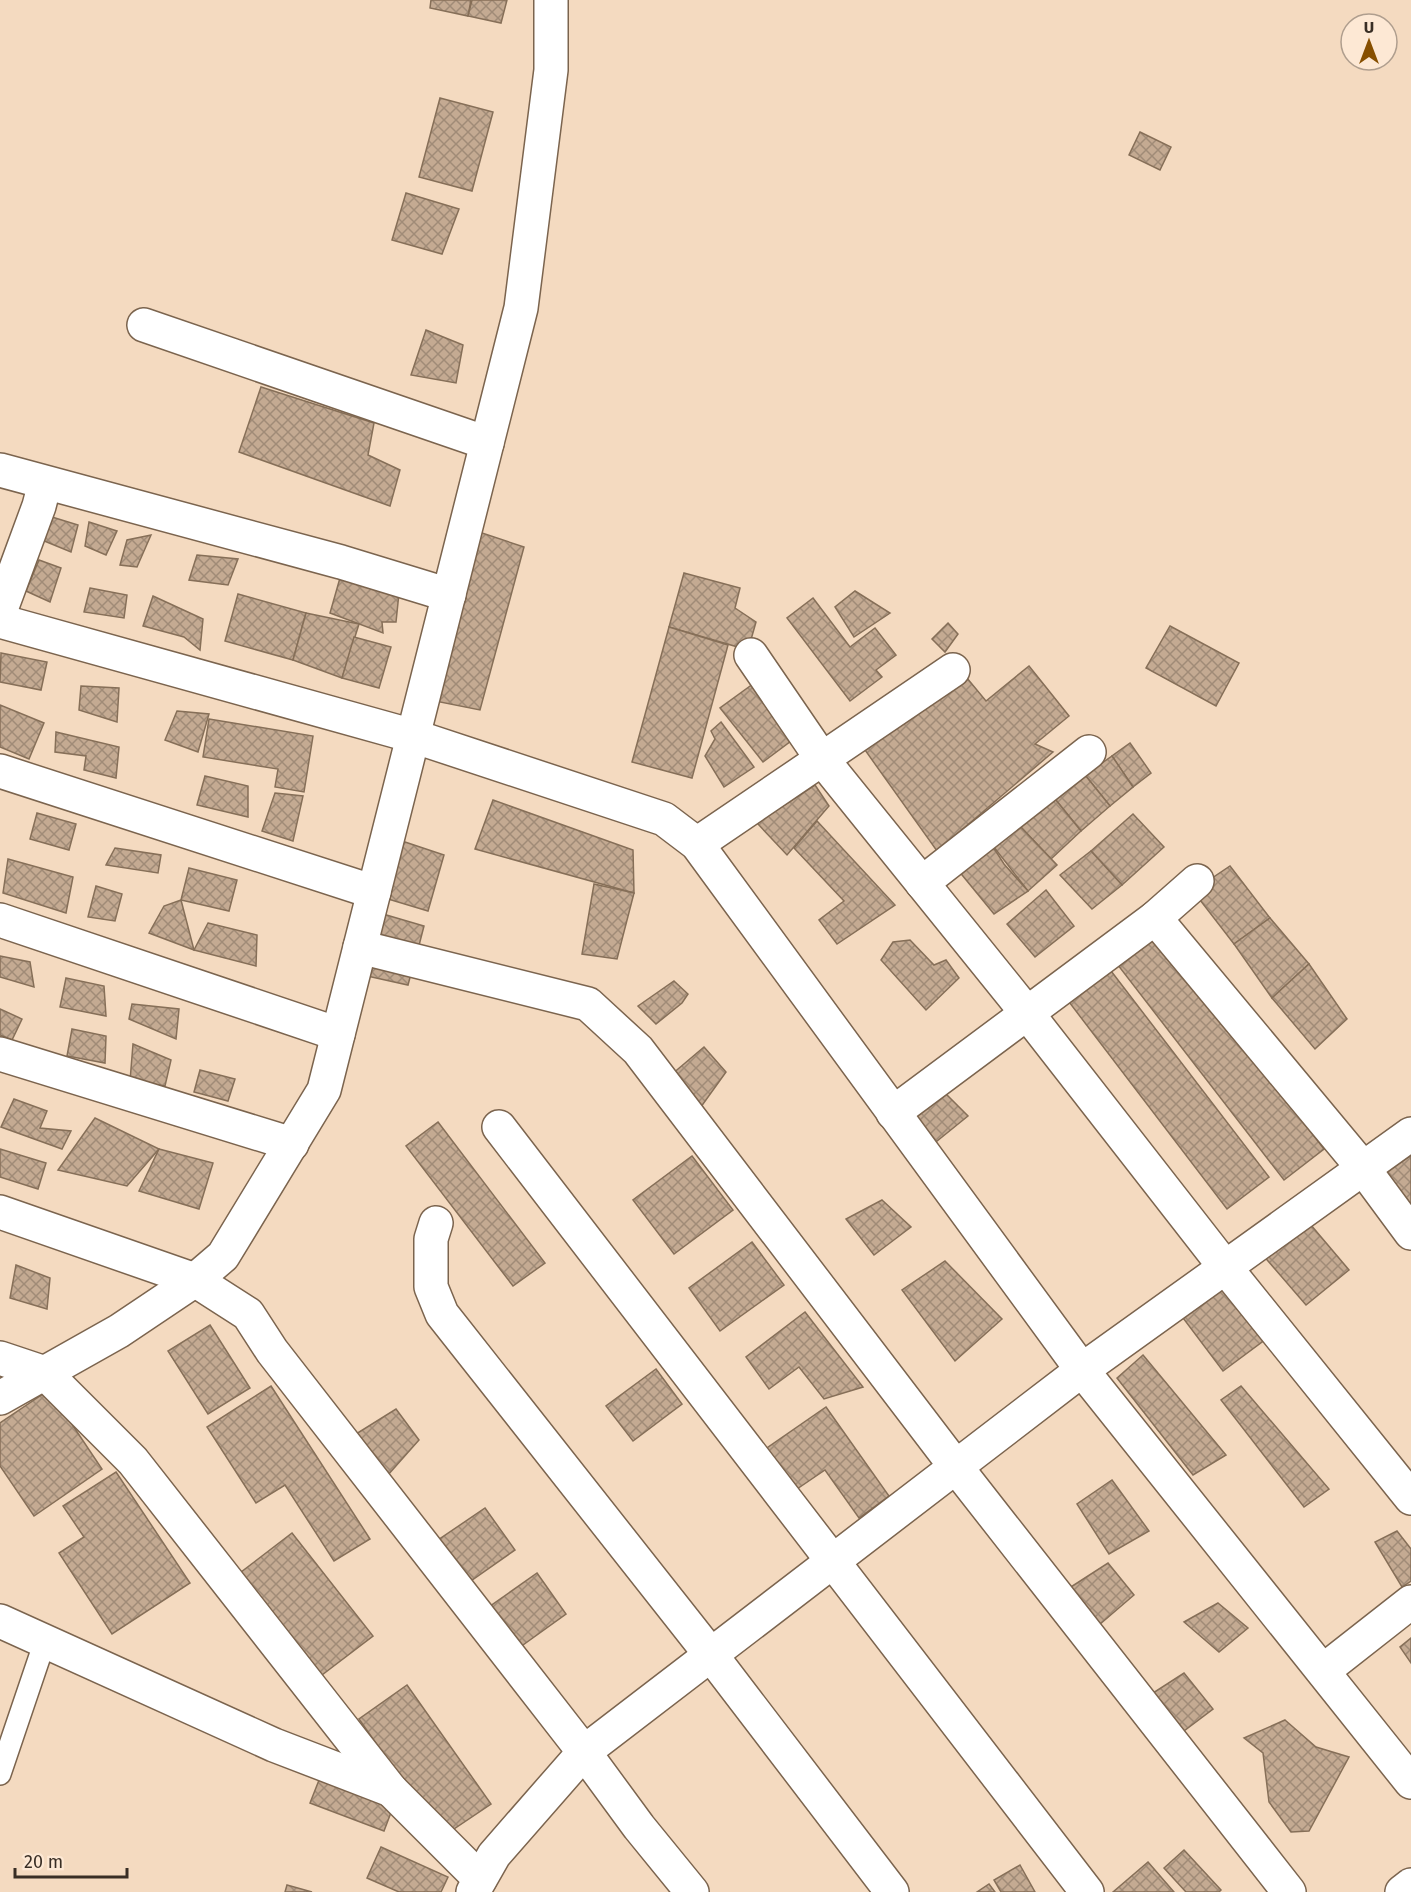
<svg xmlns="http://www.w3.org/2000/svg" width="1411" height="1892" font-family="'Fira Sans',sans-serif">
	<style>
		.building { fill: url(#building-cross-hatch); stroke: #866f58; stroke-width: 1.5 }
		.lines { fill: none; stroke-linecap: round; stroke-linejoin: round }
		.service-casing { stroke: #7b644e; stroke-width: 24 }
		.minor-casing { stroke: #7b644e; stroke-width: 36 }
		.service { stroke: #fff; stroke-width: 21 }
		.minor { stroke: #fff; stroke-width: 33 }
	</style>
	<defs>
		<pattern id="building-cross-hatch" width="8" height="8" patternUnits="userSpaceOnUse" patternTransform="scale(1.5)"><rect width="8" height="8" fill="#c4aa92"/><path d="M0 0l8 8M0 8l8-8" fill="none" stroke="#a08b77"/></pattern>
	</defs>
	<rect width="100%" height="100%" fill="#f4dac0"/>
	<g class="building">
		<path d="M431 0H471L468 16 430 8Z"/>
		<path d="M472 0H507L501 23 468 16Z"/>
		<path d="M440 98 493 112 472 191 419 177Z"/>
		<path d="M1140 132 1171 147 1160 170 1129 155Z"/>
		<path d="M406 193 459 209 442 254 392 240Z"/>
		<path d="M426 330 463 345 456 383 411 375Z"/>
		<path d="M261 387 374 423 368 455 400 470 390 506 239 452Z"/>
		<path d="M52 517 78 525 71 552 42 540Z"/>
		<path d="M89 522 117 531 106 555 85 546Z"/>
		<path d="M473 530 524 547 480 710 430 700Z"/>
		<path d="M151 535 137 567 120 565 127 540Z"/>
		<path d="M197 555 238 559 228 585 189 580Z"/>
		<path d="M39 560 61 568 50 602 26 591Z"/>
		<path d="M684 573 740 588 735 608 756 622 748 650 669 627Z"/>
		<path d="M340 578 399 593 396 622H382L383 633 330 613Z"/>
		<path d="M90 588 127 595 124 618 84 612Z"/>
		<path d="M855 591 890 613 854 637 835 607Z"/>
		<path d="M238 594 306 613 293 660 225 641Z"/>
		<path d="M153 596 203 619 200 650 184 637 143 626Z"/>
		<path d="M813 598 850 647 875 628 896 655 876 670 882 677 850 701 787 618Z"/>
		<path d="M306 613 359 624 342 678 293 660Z"/>
		<path d="M948 623 958 634 945 652 932 639Z"/>
		<path d="M1170 626 1239 663 1216 706 1146 668Z"/>
		<path d="M669 627 728 645 692 778 632 762Z"/>
		<path d="M354 637 391 647 379 688 342 678Z"/>
		<path d="M1 653 47 662 41 690 0 682Z"/>
		<path d="M1029 666 1069 716 1035 744 1053 752 937 851 865 750 962 672 986 701Z"/>
		<path d="M757 681 795 738 763 762 720 708Z"/>
		<path d="M81 686 119 688 117 722 79 710Z"/>
		<path d="M0 705 44 723 29 759 0 747Z"/>
		<path d="M177 711 209 714 198 752 165 740Z"/>
		<path d="M209 719 313 736 304 792 275 787 278 769 203 757Z"/>
		<path d="M721 722 754 767 724 787 705 756 715 739 711 731Z"/>
		<path d="M56 732 119 747 116 778 84 770 86 756 55 752Z"/>
		<path d="M1130 743 1151 773 1133 787 1112 756Z"/>
		<path d="M1112 756 1133 787 1110 806 1085 775Z"/>
		<path d="M1081 770 1110 806 1081 831 1051 794Z"/>
		<path d="M205 776 248 786V817L197 805Z"/>
		<path d="M815 785 829 806 787 855 757 823Z"/>
		<path d="M275 793 303 796 293 841 262 831Z"/>
		<path d="M1051 794 1081 831 1051 859 1017 823Z"/>
		<path d="M493 800 633 850 634 893 475 849Z"/>
		<path d="M37 813 76 824 69 850 30 839Z"/>
		<path d="M1133 814 1164 847 1122 885 1091 851Z"/>
		<path d="M817 821 895 905 837 944 819 920 844 901 794 848Z"/>
		<path d="M1017 823 1057 865 1028 891 990 842Z"/>
		<path d="M402 841 444 855 428 911 388 899Z"/>
		<path d="M990 842 1004 864 1028 891 994 914 958 870Z"/>
		<path d="M115 848 161 855 158 873 106 865Z"/>
		<path d="M1091 851 1122 885 1092 909 1060 875Z"/>
		<path d="M8 859 73 877 66 913 3 893Z"/>
		<path d="M1230 866 1270 918 1234 944 1193 891Z"/>
		<path d="M189 868 237 880 229 911 181 900Z"/>
		<path d="M594 884 634 893 617 959 582 954Z"/>
		<path d="M96 886 122 894 115 921 88 917Z"/>
		<path d="M1046 890 1074 926 1035 957 1007 924Z"/>
		<path d="M181 900 194 950 149 933 164 906Z"/>
		<path d="M383 914 424 926 416 957 376 947Z"/>
		<path d="M1270 918 1309 964 1272 998 1234 944Z"/>
		<path d="M208 923 257 935 256 966 194 950Z"/>
		<path d="M1154 929 1324 1149 1284 1180 1114 960Z"/>
		<path d="M910 940 934 965 946 960 959 978 926 1010 881 960 893 942Z"/>
		<path d="M0 956 30 962 34 987 0 977Z"/>
		<path d="M372 963 413 966 408 985 367 976Z"/>
		<path d="M1309 964 1347 1019 1315 1049 1272 998Z"/>
		<path d="M1108 967 1269 1177 1227 1209 1066 998Z"/>
		<path d="M66 978 104 986 106 1016 60 1007Z"/>
		<path d="M674 981 688 994 682 1003 656 1024 638 1006Z"/>
		<path d="M132 1004 179 1009 176 1039 129 1019Z"/>
		<path d="M0 1009 22 1019 12 1040 0 1035Z"/>
		<path d="M72 1029 106 1036 105 1063 67 1056Z"/>
		<path d="M133 1044 171 1060 165 1086 130 1081Z"/>
		<path d="M704 1047 726 1072 693 1118 665 1080Z"/>
		<path d="M200 1070 235 1079 228 1101 194 1092Z"/>
		<path d="M937 1085 968 1116 926 1150 898 1113Z"/>
		<path d="M14 1099 47 1111 40 1128 71 1131 62 1149 1 1127Z"/>
		<path d="M95 1118 159 1149 127 1186 58 1170Z"/>
		<path d="M438 1122 545 1263 513 1286 406 1146Z"/>
		<path d="M0 1149 46 1163 38 1189 0 1177Z"/>
		<path d="M159 1149 213 1163 199 1209 139 1191Z"/>
		<path d="M1411 1155V1204L1385 1172Z"/>
		<path d="M692 1156 733 1210 674 1254 633 1200Z"/>
		<path d="M882 1200 911 1227 874 1255 846 1219Z"/>
		<path d="M1305 1218 1349 1270 1306 1305 1262 1254Z"/>
		<path d="M752 1242 784 1285 720 1331 689 1288Z"/>
		<path d="M945 1261 1002 1319 955 1361 902 1290Z"/>
		<path d="M16 1265 50 1278 47 1309 10 1298Z"/>
		<path d="M1223 1282 1266 1339 1223 1371 1180 1314Z"/>
		<path d="M805 1312 863 1387 824 1399 799 1367 769 1389 746 1357Z"/>
		<path d="M210 1325 250 1388 208 1414 168 1351Z"/>
		<path d="M1143 1355 1226 1455 1193 1475 1117 1378Z"/>
		<path d="M656 1369 682 1404 633 1441 606 1406Z"/>
		<path d="M271 1386 370 1539 334 1561 285 1485 256 1503 207 1427Z"/>
		<path d="M1241 1386 1329 1489 1304 1507 1221 1400Z"/>
		<path d="M49 1390 102 1469 34 1516 0 1466V1423Z"/>
		<path d="M826 1407 889 1496 859 1518 825 1470 794 1491 764 1450Z"/>
		<path d="M396 1409 419 1440 387 1476 356 1434Z"/>
		<path d="M116 1472 190 1583 112 1634 59 1553 84 1537 63 1506Z"/>
		<path d="M1112 1480 1149 1531 1109 1554 1077 1504Z"/>
		<path d="M485 1508 515 1550 468 1583 438 1540Z"/>
		<path d="M1397 1531 1411 1549V1581L1402 1587 1375 1542Z"/>
		<path d="M292 1533 373 1636 318 1678 236 1576Z"/>
		<path d="M1108 1563 1134 1595 1092 1631 1060 1594Z"/>
		<path d="M537 1573 566 1614 516 1650 486 1609Z"/>
		<path d="M1218 1603 1248 1628 1219 1652 1184 1622Z"/>
		<path d="M1411 1638V1663L1400 1647Z"/>
		<path d="M1184 1673 1213 1709 1180 1734 1153 1693Z"/>
		<path d="M407 1685 491 1804 442 1837 359 1719Z"/>
		<path d="M1285 1720 1316 1747 1349 1757 1309 1831 1291 1832 1269 1802 1263 1753 1244 1738Z"/>
		<path d="M321 1775 395 1802 384 1831 310 1803Z"/>
		<path d="M381 1847 448 1877 441 1892H399L367 1878Z"/>
		<path d="M1184 1850 1221 1890 1219 1892H1186L1164 1868Z"/>
		<path d="M1148 1862 1174 1892H1113Z"/>
		<path d="M1020 1865 1035 1892H1001L994 1880Z"/>
		<path d="M989 1884 995 1892H977Z"/>
		<path d="M287 1885 312 1892H285Z"/>
	</g>
	<g class="lines">
		<g class="service-casing">
			<path id="service" d="M0 1774 45 1641"/>
		</g>
		<g class="minor-casing">
			<g id="minor">
				<path d="M144 325 487 443"/>
				<path d="M0 470 341 562 449 595"/>
				<path d="M0 612 39 506 45 483"/>
				<path d="M0 621 413 736 664 819 697 844 1082 1370 1411 1134"/>
				<path d="M751 655 822 759 1027 1013 1225 1267 1411 1498"/>
				<path d="M0 771 374 892"/>
				<path d="M697 844 953 670"/>
				<path d="M922 883 1089 752"/>
				<path d="M1155 918 1363 1168 1411 1233"/>
				<path d="M0 920 338 1034"/>
				<path d="M360 947 588 1004 638 1050 956 1467 1289 1892"/>
				<path d="M0 1054 292 1144"/>
				<path d="M893 1113 1155 918 1197 881"/>
				<path d="M499 1127 1087 1892"/>
				<path d="M0 1212 195 1280 248 1314 272 1351 584 1752 639 1827 692 1892"/>
				<path d="M436 1223 431 1239V1287L442 1314 711 1655 892 1892"/>
				<path d="M0 1358 45 1373 133 1461 391 1790 480 1879"/>
				<path d="M0 1398 119 1331 195 1280 223 1256 324 1090 521 308 551 70V0"/>
				<path d="M0 1621 274 1745 391 1790"/>
				<path d="M1323 1671 1411 1602"/>
				<path d="M473 1892 494 1855 584 1752 1082 1370 1411 1782"/>
				<path d="M1402 1892 1411 1885"/>
			</g>
		</g>
		<use href="#service" class="service"/>
		<use href="#minor" class="minor"/>
	</g>
	<g transform="translate(1369 42)"><circle r="28" fill="#fde8d4" stroke="#af9e8e" stroke-width="1.5"/>
	<path d="M0-4.5L10 22L0 15L-10 22Z" fill="#874f00"/>
	<text y="-9" font-size="16" font-weight="bold" text-anchor="middle" fill="#392e25">U</text>
	</g>
	<path d="M15 1868v9h112v-9" fill="none" stroke="#392e25" stroke-width="3"/>
	<text x="24" y="1868" font-size="18" fill="#392e25" stroke="#fde8d4" stroke-width="4.5" paint-order="stroke">20 m</text>
</svg>
